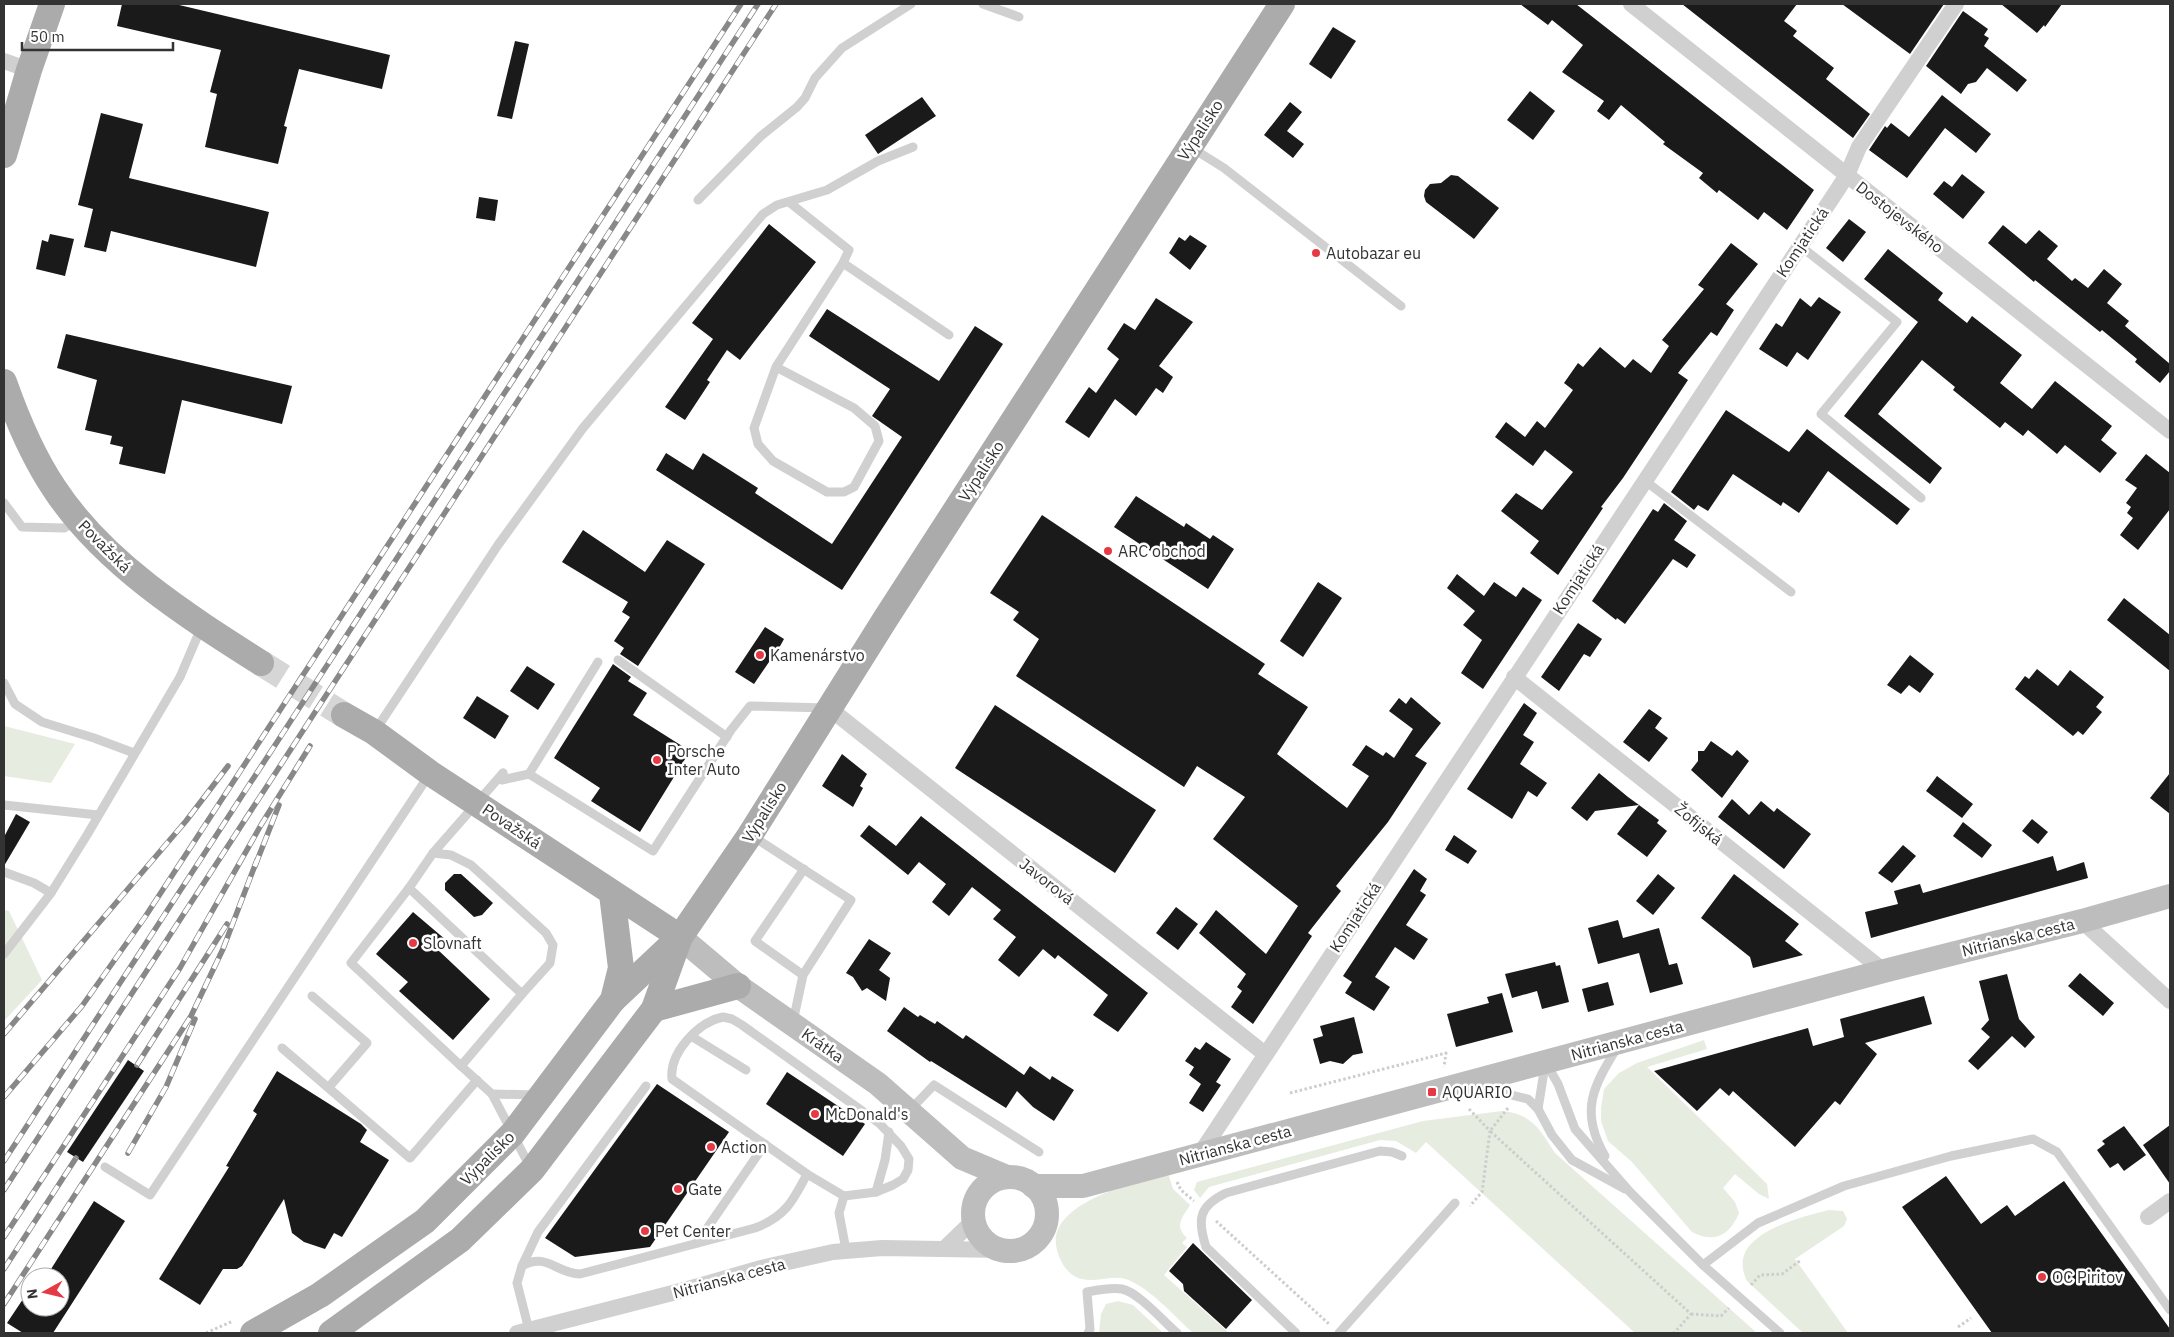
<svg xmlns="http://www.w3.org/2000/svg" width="2174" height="1337" font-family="'IBM Plex Sans',sans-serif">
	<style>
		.green { fill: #e6ecdf }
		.building { fill: #1a1a1a }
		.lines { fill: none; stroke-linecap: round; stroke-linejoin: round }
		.primary-tunnel { stroke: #d6d6d6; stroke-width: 26; stroke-dasharray: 26 13; stroke-linecap: butt }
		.path { stroke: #cdcdcd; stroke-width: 3; stroke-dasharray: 2.5 2.5; stroke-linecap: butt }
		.lane { stroke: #d0d0d0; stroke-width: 9 }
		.street { stroke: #d0d0d0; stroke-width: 16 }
		.secondary { stroke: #bdbdbd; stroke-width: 24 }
		.primary { stroke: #ababab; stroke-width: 26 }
		.rail-casing { stroke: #888; stroke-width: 5.5 }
		.rail { stroke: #fff; stroke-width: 4; stroke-dasharray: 11; stroke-linecap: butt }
		.poi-dot { fill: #e63946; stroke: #fff; stroke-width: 2 }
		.labels { text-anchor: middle; stroke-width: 5; stroke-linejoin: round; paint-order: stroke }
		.street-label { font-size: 16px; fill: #333; stroke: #fff }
		.poi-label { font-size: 16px; fill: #333; stroke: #fff; text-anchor: start }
	</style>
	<rect width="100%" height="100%" fill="#fff"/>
	<g class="green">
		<path d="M4 726 75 744 51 783 4 776Z"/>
		<path d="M4 910 9 911 42 980 4 1021Z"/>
		<path d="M1704 1040 1707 1049 1647 1067 1767 1184 1769 1199 1759 1194 1735 1174 1723 1188 1735 1202 1739 1213C1730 1235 1714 1244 1692 1232L1632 1162 1608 1141 1601 1121V1108L1604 1089 1619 1073 1637 1063Z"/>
		<path d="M1502 1111C1533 1114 1540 1130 1555 1153L1757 1333H1635L1426 1142 1416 1153 1396 1141 1380 1140 1209 1187 1200 1198 1194 1190 1197 1182 1423 1121Z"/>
		<path d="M1168 1173 1173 1189 1190 1205C1182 1218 1174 1226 1187 1238L1182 1243 1187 1247 1164 1275 1229 1333H1193C1175 1317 1145 1282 1121 1278 1107 1276 1090 1284 1076 1277 1066 1272 1060 1261 1057 1250 1044 1203 1137 1182 1168 1173Z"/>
		<path d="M1829 1210 1843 1211 1847 1219 1844 1226 1795 1259 1848 1333H1803L1747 1281C1724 1235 1798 1218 1829 1210Z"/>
		<path d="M1118 1301 1133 1305 1163 1333H1099L1101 1314 1106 1304Z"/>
	</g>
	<g class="building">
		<path d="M122 4H175L390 55 382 89 299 69 284 126 287 127 278 164 205 147 217 94 210 92 221 50 117 26Z"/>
		<path d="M1520 4H1576L1814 190 1787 230 1764 212 1758 220 1719 190 1717 193 1699 178 1703 173 1663 144 1665 142 1621 105 1609 120 1597 111 1604 101 1562 72 1583 45 1552 20 1548 25Z"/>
		<path d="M1682 4H1797L1784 21 1797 31 1793 36 1834 68 1826 79 1870 114 1853 138Z"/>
		<path d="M1842 4H1944L1910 54Z"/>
		<path d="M2001 4H2062L2045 27 2044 25 2037 33Z"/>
		<path d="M1963 11 1988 29 1984 35 1989 38 1984 46 2027 80 2017 92 1987 68 1976 82 1968 84 1961 94 1926 66Z"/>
		<path d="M1333 27 1356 41 1331 79 1309 64Z"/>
		<path d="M515 41 529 44 512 119 497 116Z"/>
		<path d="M1530 91 1555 111 1533 140 1507 120Z"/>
		<path d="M1942 95 1991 134 1976 153 1945 128 1907 178 1869 150 1885 126 1887 128 1891 123 1909 137Z"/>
		<path d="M922 97 936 116 878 154 865 135Z"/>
		<path d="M1290 102 1302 112 1287 131 1304 144 1293 158 1264 135Z"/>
		<path d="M101 113 143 124 129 178 269 212 256 267 111 231 106 252 84 247 93 209 78 205Z"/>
		<path d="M1962 174 1985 192 1963 219 1933 194 1944 181 1952 187Z"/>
		<path d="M1451 175 1458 176 1499 208 1474 239 1426 202 1424 196 1425 190 1430 184 1441 183Z"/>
		<path d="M479 197 498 200 495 221 476 218Z"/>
		<path d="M1849 219 1866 232 1843 262 1826 248Z"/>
		<path d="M769 224 816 262 740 360 727 350 707 380 710 382 685 420 665 407 713 339 692 323Z"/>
		<path d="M2003 225 2026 244 2039 230 2058 246 2047 259 2072 281 2075 278 2088 288 2104 269 2122 284 2107 303 2129 321 2125 326 2170 364V371L2160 383 2135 362 2137 359 2102 330 2100 332 2035 280 2034 282 1988 243Z"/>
		<path d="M50 234 74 239 65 276 36 269 42 240 48 242Z"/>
		<path d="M1190 235 1207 246 1190 270 1169 253 1179 237 1185 241Z"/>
		<path d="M1731 243 1758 264 1726 304 1734 310 1717 336 1711 332 1678 373 1688 380 1623 478 1601 507 1603 508 1558 575 1530 553 1539 541 1501 511 1516 493 1542 510 1573 472 1545 450 1533 466 1495 437 1506 422 1525 437 1537 421 1545 428 1573 390 1564 383 1578 363 1583 367 1600 347 1625 368 1633 359 1651 373 1669 346 1662 340 1704 289 1698 285Z"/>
		<path d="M1888 249 1943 293 1938 300 1967 323 1972 316 2022 355 2000 383 2032 409 2055 381 2112 426 2101 440 2117 453 2100 473 2065 445 2057 454 2028 430 2023 436 2005 422 2000 428 1953 390 1955 387 1922 360 1878 414 1942 468 1930 484 1844 416 1918 322 1864 279Z"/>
		<path d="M1819 297 1841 312 1808 360 1797 352 1787 367 1759 349 1776 323 1782 327 1800 298 1811 307Z"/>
		<path d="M1156 298 1193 322 1159 366 1173 377 1163 393 1156 388 1136 416 1115 399 1089 438 1065 422 1089 387 1096 393 1119 359 1107 349 1124 323 1135 330Z"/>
		<path d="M827 309 939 381 975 326 1003 344 842 590 656 470 666 453 693 470 703 453 758 488 755 493 832 544 902 437 872 416 890 389 809 336Z"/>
		<path d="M66 334 292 386 282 424 182 400 165 474 119 464 123 447 110 444 112 436 85 430 97 380 57 368Z"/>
		<path d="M1726 410 1789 452 1807 429 1910 509 1897 525 1828 471 1799 513 1783 502 1781 506 1733 474 1708 511 1698 505 1694 510 1671 492Z"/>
		<path d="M2146 454 2170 473V509L2138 550 2120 535 2133 518 2127 513 2131 507 2126 503 2137 488 2125 480Z"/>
		<path d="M1136 496 1184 527 1186 523 1210 539 1213 535 1234 549 1208 589 1114 527Z"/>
		<path d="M1664 503 1687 521 1674 540 1696 555 1687 568 1673 559 1625 624 1617 618 1616 620 1592 601 1653 509 1658 512Z"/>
		<path d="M1042 515 1265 664 1258 674 1308 707 1277 754 1347 808 1369 776 1352 765 1366 745 1383 756 1386 752 1394 758 1413 729 1389 711 1399 698 1406 704 1411 697 1441 723 1415 756 1427 763 1388 822 1336 886 1341 891 1308 933 1312 936 1253 1024 1231 1007 1242 991 1237 987 1246 974 1199 933 1216 910 1266 954 1298 906 1213 839 1245 797 1197 766 1184 787 1016 676 1039 639 1013 620 1019 612 990 593Z"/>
		<path d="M583 530 645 572 667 540 705 564 638 666 620 654 624 648 614 641 630 617 622 612 628 602 562 562Z"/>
		<path d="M1457 574 1484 596 1494 582 1516 597 1523 587 1542 600 1483 689 1461 673 1482 640 1463 625 1475 611 1447 588Z"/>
		<path d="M1318 582 1342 598 1303 657 1280 641Z"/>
		<path d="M2124 598 2170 635V671L2107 620Z"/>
		<path d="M1578 623 1602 639 1590 657 1584 654 1559 691 1541 677Z"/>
		<path d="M765 627 784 639 773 659 769 662 754 684 735 672Z"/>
		<path d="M1910 655 1934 674 1920 693 1909 685 1901 694 1887 685Z"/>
		<path d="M613 664 631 677 628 681 647 693 633 715 690 751 640 832 591 801 600 788 554 758Z"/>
		<path d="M527 666 555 684 538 710 510 691Z"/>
		<path d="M2037 669 2058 686 2070 670 2104 697 2096 707 2102 712 2083 735 2078 731 2073 736 2015 689 2025 676 2029 679Z"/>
		<path d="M477 696 509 716 495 739 463 718Z"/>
		<path d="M1524 703 1537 713 1523 735 1534 742 1520 764 1547 783 1537 797 1528 791 1512 819 1467 789Z"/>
		<path d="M995 705 1156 810 1115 873 955 768Z"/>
		<path d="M1649 709 1662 718 1655 728 1668 738 1649 762 1623 742Z"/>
		<path d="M1711 741 1732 756 1737 750 1749 761 1722 798 1691 770 1698 761V751H1704Z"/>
		<path d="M842 754 867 774 860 786 863 788 853 807 822 786Z"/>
		<path d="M1599 773 1628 797 1639 805 1595 811 1587 821 1571 808Z"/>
		<path d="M2170 773V814L2150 798Z"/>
		<path d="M1937 776 1973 804 1962 818 1926 791Z"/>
		<path d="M1732 799 1749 815 1761 801 1774 812 1777 808 1811 834 1784 869 1718 817Z"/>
		<path d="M1639 805 1659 820 1657 823 1667 831 1647 857 1617 834Z"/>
		<path d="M16 814 30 822 4 866V837Z"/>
		<path d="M921 816 1148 993 1118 1032 1093 1015 1108 995 1058 955 1055 959 1043 949 1019 977 998 960 1016 937 993 919 1001 910 972 887 949 916 932 902 946 884 919 862 908 875 860 836 869 825 896 846Z"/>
		<path d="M2032 819 2048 832 2038 844 2022 831Z"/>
		<path d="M1963 822 1992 845 1982 858 1953 836Z"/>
		<path d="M1454 835 1477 851 1468 864 1445 850Z"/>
		<path d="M1903 845 1916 856 1892 883 1878 873Z"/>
		<path d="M2053 856 2057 871 2084 862 2088 878 1871 938 1865 912 1898 904 1894 891 1920 884 1923 893Z"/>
		<path d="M1414 869 1427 879 1420 891 1426 895 1406 925 1428 939 1414 960 1395 947 1375 977 1390 987 1374 1011 1345 993 1352 982 1343 976Z"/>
		<path d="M454 874H461L493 903 482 915 474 917 445 890V883Z"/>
		<path d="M1658 874 1675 888 1653 915 1636 901Z"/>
		<path d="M1734 874 1799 924 1785 941 1803 955 1753 968 1750 957 1701 918Z"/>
		<path d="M1176 907 1198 924 1178 950 1156 933Z"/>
		<path d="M413 912 446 940 437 949 490 999 453 1040 399 991 408 982 376 954Z"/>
		<path d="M1618 920 1623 938 1659 928 1669 965 1677 963 1683 984 1650 993 1639 953 1598 964 1588 928Z"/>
		<path d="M869 939 891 953 879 970 890 978 886 1001 867 988 862 991 853 977 846 973Z"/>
		<path d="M1555 962 1556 966 1560 965 1569 1002 1542 1009 1537 991 1512 998 1505 974Z"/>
		<path d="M2080 973 2114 1003 2103 1016 2068 986Z"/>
		<path d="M2007 974 2019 1019 2035 1037 2025 1048 2012 1036 1978 1070 1968 1061 1990 1037 1981 1029 1989 1020 1979 981Z"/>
		<path d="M1608 982 1614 1005 1588 1012 1582 989Z"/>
		<path d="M1502 993 1513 1032 1456 1047 1447 1014 1489 1003 1487 997Z"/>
		<path d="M1924 996 1932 1024 1865 1043 1877 1054 1840 1105 1835 1101 1795 1147 1733 1091 1729 1096 1720 1088 1697 1111 1654 1071 1808 1028 1813 1046 1844 1037 1840 1019Z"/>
		<path d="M904 1007 918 1017 920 1015 935 1024 937 1021 963 1039 966 1035 1024 1075 1030 1066 1050 1080 1052 1076 1074 1090 1054 1121 1033 1107 1017 1091 1006 1108 931 1061 930 1062 887 1031Z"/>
		<path d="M1354 1017 1363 1053 1353 1055 1343 1064 1330 1061 1320 1064 1313 1039 1323 1036 1320 1026Z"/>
		<path d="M1206 1042 1231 1059 1216 1082 1221 1085 1203 1112 1189 1103 1201 1084 1189 1075 1194 1067 1185 1061 1195 1047 1200 1050Z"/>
		<path d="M128 1060 144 1071 83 1162 67 1152Z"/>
		<path d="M277 1071 361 1124 367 1130 360 1142 389 1160 342 1237 334 1233 325 1249 304 1242 292 1233 284 1199 242 1266 237 1269H223L200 1305 159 1279 229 1167 226 1166 257 1114 253 1111Z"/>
		<path d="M787 1072 865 1124 843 1156 766 1104Z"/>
		<path d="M657 1084 729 1132 650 1247 575 1257 545 1238Z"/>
		<path d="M2170 1125V1184L2143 1145Z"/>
		<path d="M2124 1126 2146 1155 2124 1171 2118 1163 2110 1168 2097 1150 2105 1144 2102 1141Z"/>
		<path d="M1946 1176 1981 1224 2007 1205 2015 1216 2064 1181 2170 1329V1333H1992L1902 1207Z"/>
		<path d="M94 1201 125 1221 53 1333H23L7 1323 27 1293 30 1295V1307H60V1277H46Z"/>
		<path d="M1193 1243 1252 1300 1226 1329 1184 1291 1183 1284 1169 1271Z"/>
	</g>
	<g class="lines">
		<path class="primary-tunnel" d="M261 663 344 715"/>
		<g class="path">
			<path d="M1290 1093 1446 1053 1444 1067"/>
			<path d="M1508 1108 1490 1131 1691 1314 1674 1333"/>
			<path d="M1469 1109 1490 1131 1482 1192 1470 1206"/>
			<path d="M1177 1182 1181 1190 1194 1201"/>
			<path d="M1216 1221 1329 1324"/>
			<path d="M1751 1285 1760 1275 1782 1274 1801 1260"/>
			<path d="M1691 1314 1721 1316 1729 1308"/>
			<path d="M1958 1327 1971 1318"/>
			<path d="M206 1333 233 1321"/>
		</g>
		<g class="lane">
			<path d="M983 4 1019 17"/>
			<path d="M1192 148 1224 168 1401 306"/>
			<path d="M698 200 761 136 797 107 805 98 815 78 842 48 911 4"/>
			<path d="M1799 245 1897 322 1821 414 1921 498"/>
			<path d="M843 263 949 335"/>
			<path d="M776 367 854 408 875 426 879 441 854 487 844 492H827L773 461 758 444 754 428 776 367 843 263 849 250 789 202"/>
			<path d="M1644 480 1791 592"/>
			<path d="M4 503 22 527 64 528 75 522"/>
			<path d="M618 660 727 737"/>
			<path d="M4 683 15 704 42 722 94 738 134 753"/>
			<path d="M375 731 498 545 583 428 763 214 777 205 827 190 878 161 913 147"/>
			<path d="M503 773 433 853 409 888 522 994 461 1066 492 1094 530 1167"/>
			<path d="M503 773 502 780 529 774 653 851 731 730 750 706 826 708"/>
			<path d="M529 774 598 662"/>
			<path d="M4 805 98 815"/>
			<path d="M752 836 851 900 803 975 793 1022"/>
			<path d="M433 853 451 855 471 865 546 933 553 945 550 963 522 994"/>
			<path d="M4 872 34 883 51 893"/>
			<path d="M409 888 351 963 461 1066"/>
			<path d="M4 954 51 893 87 835 180 677 201 628"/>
			<path d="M803 975 755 941 804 869"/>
			<path d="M312 996 367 1043 329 1087"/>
			<path d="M723 1017 732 1019 742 1025 879 1123 901 1146 909 1159 908 1170 903 1179 893 1185 876 1192 844 1196 807 1174 672 1079C669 1053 698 1022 723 1017Z"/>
			<path d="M691 1036 746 1070"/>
			<path d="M282 1048 410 1158 477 1080"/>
			<path d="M1546 1063 1558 1084 1575 1129 1630 1192 1703 1265 1780 1333"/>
			<path d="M1479 1087 1528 1099 1538 1109 1552 1135 1572 1160 1625 1189"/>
			<path d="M492 1094 537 1095"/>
			<path d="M1538 1109 1545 1065"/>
			<path d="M910 1110 934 1085 1039 1152"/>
			<path d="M1605 1156C1579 1111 1593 1087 1618 1046"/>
			<path d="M105 1167 150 1195 429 775"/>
			<path d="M876 1192 885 1160 889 1132"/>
			<path d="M844 1196 839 1213 846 1250"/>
			<path d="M697 1243 765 1144"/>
			<path d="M1703 1265 1758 1223 1844 1186 1951 1156 2033 1139 2057 1152 2170 1310"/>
			<path d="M522 1266 538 1232 646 1086"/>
			<path d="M529 1330 517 1283 522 1266C547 1252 555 1273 580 1274L755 1228C785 1217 793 1201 807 1174"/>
			<path d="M1088 1333 1090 1329 1087 1292C1098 1290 1111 1287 1122 1289 1138 1292 1164 1322 1177 1333"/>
			<path d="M1296 1333 1206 1247C1197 1219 1199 1206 1226 1193L1380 1151 1392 1152 1402 1156"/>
			<path d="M1339 1333 1455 1203"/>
		</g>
		<g class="street">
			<path d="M1631 4 2170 431"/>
			<path d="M4 61 29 70"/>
			<path d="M1514 677 1884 971"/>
			<path d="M829 708 1265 1054"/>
			<path d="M2082 921 2170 1001"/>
			<path d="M1200 1154 1838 189 1847 175 1859 147 1956 4"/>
			<path d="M2148 1217 2170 1201"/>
			<path d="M944 1249 974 1220"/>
			<path d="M517 1333 688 1289 761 1268 833 1252 882 1248 1001 1250"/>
		</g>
		<g class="secondary">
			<path d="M680 937 738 986 878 1084 962 1158 1007 1177"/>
			<circle cx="1010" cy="1214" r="37"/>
			<path d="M1033 1186H1083L1884 971 2082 921 2170 896"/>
		</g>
		<g class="primary">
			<path d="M4 155 29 70 52 4"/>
			<path d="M4 382C17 419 32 455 54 488 103 563 187 616 261 663"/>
			<path d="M344 715 374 732 430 773 680 937"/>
			<path d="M612 894 621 968 613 1000"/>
			<path d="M654 1009 738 986"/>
			<path d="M253 1333 320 1295 425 1221 513 1133 613 1000 680 937 750 835 886 618 1282 4"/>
			<path d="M331 1333 460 1240 532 1170 654 1009 678 942"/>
		</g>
		<g class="rail-casing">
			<g id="rail">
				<path d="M255 866 279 805"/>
				<path d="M4 1034 186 821 228 766"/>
				<path d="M137 1065 227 924"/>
				<path d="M4 1097 82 1006 145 917 741 4"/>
				<path d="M128 1153 166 1087 195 1019"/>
				<path d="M4 1161 758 4"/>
				<path d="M4 1190 776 4"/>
				<path d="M4 1237 180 968 261 825 310 746"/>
				<path d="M4 1269 76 1158"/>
				<path d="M4 1304 191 1016 223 949 257 860"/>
			</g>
		</g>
		<use href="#rail" class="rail"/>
	</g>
	<g class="poi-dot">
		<circle cx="1316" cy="253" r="5"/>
		<circle cx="1108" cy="551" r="5"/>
		<circle cx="760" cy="655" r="5"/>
		<circle cx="657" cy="760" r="5"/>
		<circle cx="413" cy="943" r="5"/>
		<rect x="1427" y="1087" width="10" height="10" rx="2.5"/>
		<circle cx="815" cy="1114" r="5"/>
		<circle cx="711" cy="1147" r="5"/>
		<circle cx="678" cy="1189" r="5"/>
		<circle cx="645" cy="1231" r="5"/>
		<circle cx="2042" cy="1277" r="5"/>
	</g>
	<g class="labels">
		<g class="street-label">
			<text transform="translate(1200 130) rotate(-57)" y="6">Výpalisko</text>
			<text transform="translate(1900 217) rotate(38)" y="6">Dostojevského</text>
			<text transform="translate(1802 242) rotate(-56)" y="6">Komjatická</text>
			<text transform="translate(981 471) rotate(-57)" y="6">Výpalisko</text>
			<text transform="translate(105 546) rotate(45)" y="6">Považská</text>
			<text transform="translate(1578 579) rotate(-57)" y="6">Komjatická</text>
			<text transform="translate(764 812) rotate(-58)" y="6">Výpalisko</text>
			<text transform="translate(1699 824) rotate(39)" y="6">Žofijská</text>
			<text transform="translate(512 826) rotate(34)" y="6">Považská</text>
			<text transform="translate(1047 881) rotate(38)" y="6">Javorová</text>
			<text transform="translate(1355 917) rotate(-57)" y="6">Komjatická</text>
			<text transform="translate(2018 937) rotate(-14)" y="6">Nitrianska cesta</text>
			<text transform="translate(1627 1040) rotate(-15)" y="6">Nitrianska cesta</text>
			<text transform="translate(823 1045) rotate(35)" y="6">Krátka</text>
			<text transform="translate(1235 1145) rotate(-15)" y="6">Nitrianska cesta</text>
			<text transform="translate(487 1158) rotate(-45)" y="6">Výpalisko</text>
			<text transform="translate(729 1278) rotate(-15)" y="6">Nitrianska cesta</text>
		</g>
		<g class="poi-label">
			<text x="1326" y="259">Autobazar eu</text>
			<text x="1118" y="557">ARC obchod</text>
			<text x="770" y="661">Kamenárstvo</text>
			<text x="667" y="757">Porsche<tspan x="667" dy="18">Inter Auto</tspan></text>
			<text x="423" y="949">Slovnaft</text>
			<text x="1442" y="1098">AQUARIO</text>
			<text x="825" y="1120">McDonald's</text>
			<text x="721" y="1153">Action</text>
			<text x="688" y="1195">Gate</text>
			<text x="655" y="1237">Pet Center</text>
			<text x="2052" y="1283">OC Piritov</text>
		</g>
	</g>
	<rect width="2174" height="1337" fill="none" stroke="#333333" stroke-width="10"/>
	<g transform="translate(45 1292) rotate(262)"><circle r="24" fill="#ffffff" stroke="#adadad"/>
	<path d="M0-4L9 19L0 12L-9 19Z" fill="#e63946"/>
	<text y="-8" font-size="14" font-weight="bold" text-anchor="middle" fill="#333333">N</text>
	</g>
	<path d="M22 42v8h151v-8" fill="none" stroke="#333333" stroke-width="2.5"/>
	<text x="30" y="42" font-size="15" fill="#333333" stroke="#ffffff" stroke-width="4" paint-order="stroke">50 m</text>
</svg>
